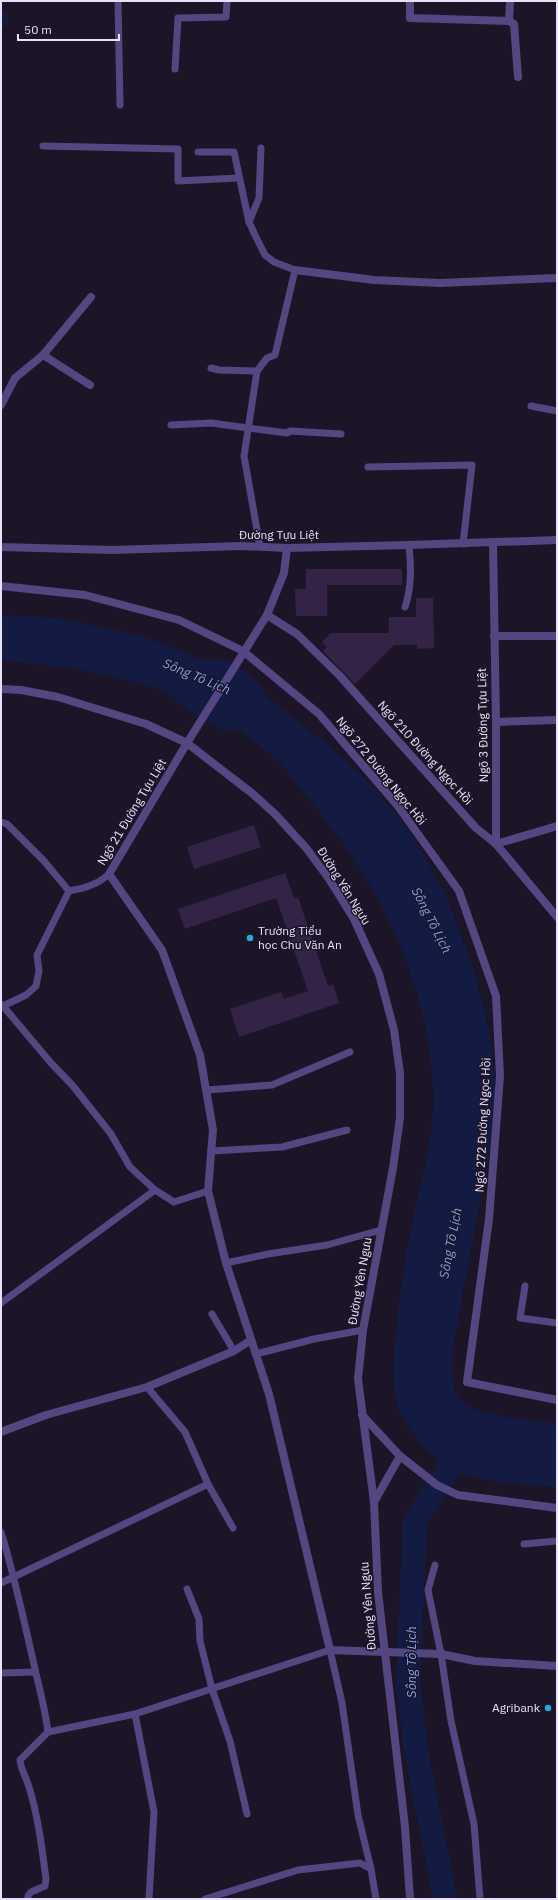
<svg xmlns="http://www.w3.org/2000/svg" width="558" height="1900" font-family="'IBM Plex Sans',sans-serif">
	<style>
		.water { fill: #131b43 }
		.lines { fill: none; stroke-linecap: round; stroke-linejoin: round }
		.river { stroke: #131b43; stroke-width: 24 }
		.building { fill: #322347 }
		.service { stroke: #544681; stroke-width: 7 }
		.minor { stroke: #544681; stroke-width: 8 }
		.tertiary { stroke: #544681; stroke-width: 8 }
		.poi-dot { fill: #26a8e1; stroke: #1c1528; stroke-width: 1.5 }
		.labels { text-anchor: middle; stroke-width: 3; stroke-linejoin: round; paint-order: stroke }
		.street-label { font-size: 12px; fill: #e9e0fb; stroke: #1c1528 }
		.poi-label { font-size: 12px; fill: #e9e0fb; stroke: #1c1528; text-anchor: start }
		.water-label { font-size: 13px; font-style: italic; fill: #7ca2ed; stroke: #1c1528 }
	</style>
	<rect width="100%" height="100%" fill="#1c1528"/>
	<g class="water">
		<path d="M1 7 7 15 8 25 1 28Z"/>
		<path d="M1 615 56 618 142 636 203 660 221 659 235 664 260 684 265 696 322 740 366 779 411 833 444 891 475 972 489 1029 496 1088 492 1135 453 1347C453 1362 450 1379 456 1393 466 1418 533 1420 557 1423V1487C527 1484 482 1483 456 1471 432 1460 406 1430 398 1405 390 1383 394 1358 396 1335 399 1297 405 1258 413 1220 422 1174 436 1133 433 1086 426 976 380 885 311 802 300 788 289 771 275 759 264 748 251 739 239 729L226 730 216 726 180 704 166 691 136 682 78 669 1 660Z"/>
	</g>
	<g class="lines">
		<path class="river" d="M445 1899 416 1750 408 1681 415 1522 467 1438"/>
	</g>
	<g class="building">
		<path d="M306 569H402V585H327V616H296L295 589H306Z"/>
		<path d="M416 598H433L434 648 417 649V645H394L355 684 323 651 327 647 322 642 330 633H389V617H416Z"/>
		<path d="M254 825 261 847 194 869 187 847Z"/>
		<path d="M285 873 294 898 298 897 328 986 333 984 339 1003 239 1037 230 1009 281 992 284 999 308 991 276 898 185 929 178 909Z"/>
	</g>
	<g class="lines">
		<g class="service">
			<path d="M118 1 120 105"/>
			<path d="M175 69 178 18 226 17 227 1"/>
			<path d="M43 146 178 149V181L238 178"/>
			<path d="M198 152H234L249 222 256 237 265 255 274 262 295 270 275 355 267 358 257 371 244 456 260 547"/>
			<path d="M249 222 259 198 261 148"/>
			<path d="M211 368 219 370 257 371"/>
			<path d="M531 406 557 411"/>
			<path d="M171 425 211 423 287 433 290 431 341 434"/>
			<path d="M368 467 472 465 463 544"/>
			<path d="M405 607C412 586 411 567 409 545"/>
			<path d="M1 822 7 824 44 861 69 891"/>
			<path d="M69 891C85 888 97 885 109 874"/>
			<path d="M1 1004 3 1006 26 995 36 986 39 971 37 955 69 891"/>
			<path d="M3 1006 51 1063 73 1086 111 1134 130 1167 155 1190 174 1202 208 1191"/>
			<path d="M207 1090 272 1085 350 1052"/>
			<path d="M211 1151 282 1147 347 1130"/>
			<path d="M226 1263 268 1254 327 1245 381 1230"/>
			<path d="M525 1286 520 1318 557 1323"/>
			<path d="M1 1303 155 1190"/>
			<path d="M212 1314 234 1351"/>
			<path d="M256 1354 314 1339 363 1330"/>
			<path d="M147 1387 185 1432 208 1484 233 1528"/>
			<path d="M1 1532C14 1574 23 1617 33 1660 38 1684 45 1707 48 1732"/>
			<path d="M524 1544 557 1541"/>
			<path d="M435 1565 428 1590 441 1654 451 1721 474 1824 480 1899"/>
			<path d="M1 1583 208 1484"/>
			<path d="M187 1589 199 1619 200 1641 212 1689 230 1741 247 1814"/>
			<path d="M1 1673 35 1672"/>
			<path d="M135 1714 154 1812 149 1899"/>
			<path d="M28 1899V1896L31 1892 45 1886 46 1879C42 1848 38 1816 29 1787 26 1777 21 1770 20 1760L48 1732 135 1714 330 1650 342 1703 358 1815 371 1869"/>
			<path d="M205 1899 298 1870 360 1863 371 1869 376 1899"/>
		</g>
		<g class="minor">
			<path d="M410 1V18L509 21 514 24 518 77"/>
			<path d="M509 21 510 1"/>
			<path d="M295 270 374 280 440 283 557 278"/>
			<path d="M43 355 90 385"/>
			<path d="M1 405 15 378 43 355 91 297"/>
			<path d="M493 543 496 722V844L557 826"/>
			<path d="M267 615 297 634 339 675 476 828 496 844 557 917"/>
			<path d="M494 636H557"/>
			<path d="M243 651 319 714 397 805 459 891 496 996 500 1076 489 1219 467 1382 557 1400"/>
			<path d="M496 722 557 720"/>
			<path d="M187 743 109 874 162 950 200 1055 213 1130 208 1191 226 1263 269 1394 330 1650 441 1654 475 1661 557 1666"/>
			<path d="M362 1415 400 1456 437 1485 458 1495 557 1508"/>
			<path d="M1 1432 46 1415 147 1387 234 1351 251 1340"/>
		</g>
		<g class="tertiary">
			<path d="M1 547 112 550 241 546 287 548 407 545 557 540"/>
			<path d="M1 586 85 595 179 620 243 651"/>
			<path d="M1 689 21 690 58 697 146 724 187 743 253 794 276 815 307 849 329 879 354 919 379 974 394 1030 400 1073V1118L393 1168 363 1330 358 1379 374 1502 378 1592 405 1827 410 1899"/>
			<path d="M187 743 267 615 284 573 287 548"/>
			<path d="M374 1502 400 1456"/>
		</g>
	</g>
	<g class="poi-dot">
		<circle cx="250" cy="938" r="4"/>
		<circle cx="548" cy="1708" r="4"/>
	</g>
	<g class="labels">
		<g class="street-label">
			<text x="279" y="539">Đường Tựu Liệt</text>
			<text transform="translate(483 725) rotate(-91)" y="4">Ngõ 3 Đường Tựu Liệt</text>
			<text transform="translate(425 753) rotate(48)" y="4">Ngõ 210 Đường Ngọc Hồi</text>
			<text transform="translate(381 771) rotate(51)" y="4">Ngõ 272 Đường Ngọc Hồi</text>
			<text transform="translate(132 812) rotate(-59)" y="4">Ngõ 21 Đường Tựu Liệt</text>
			<text transform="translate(344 886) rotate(58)" y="4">Đường Yên Ngưu</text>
			<text transform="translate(483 1125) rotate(-87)" y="4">Ngõ 272 Đường Ngọc Hồi</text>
			<text transform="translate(360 1281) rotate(-80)" y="4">Đường Yên Ngưu</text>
			<text transform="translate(368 1606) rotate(-95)" y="4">Đường Yên Ngưu</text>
		</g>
		<g class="poi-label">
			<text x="258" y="935">Trường Tiểu<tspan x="258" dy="14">học Chu Văn An</tspan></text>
			<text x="540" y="1712" text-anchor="end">Agribank</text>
		</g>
		<g class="water-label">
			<text transform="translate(197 676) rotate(23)" y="5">Sông Tô Lịch</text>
			<text transform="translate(432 920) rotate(63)" y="5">Sông Tô Lịch</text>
			<text transform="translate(450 1243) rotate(-79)" y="5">Sông Tô Lịch</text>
			<text transform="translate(411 1662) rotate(-90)" y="5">Sông Tô Lịch</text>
		</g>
	</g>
	<rect width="558" height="1900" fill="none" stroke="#e9e0fb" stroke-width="4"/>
	<path d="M18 34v6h101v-6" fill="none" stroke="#e9e0fb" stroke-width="2"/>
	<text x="24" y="34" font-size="12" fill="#e9e0fb" stroke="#1c1528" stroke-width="3" paint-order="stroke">50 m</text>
</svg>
